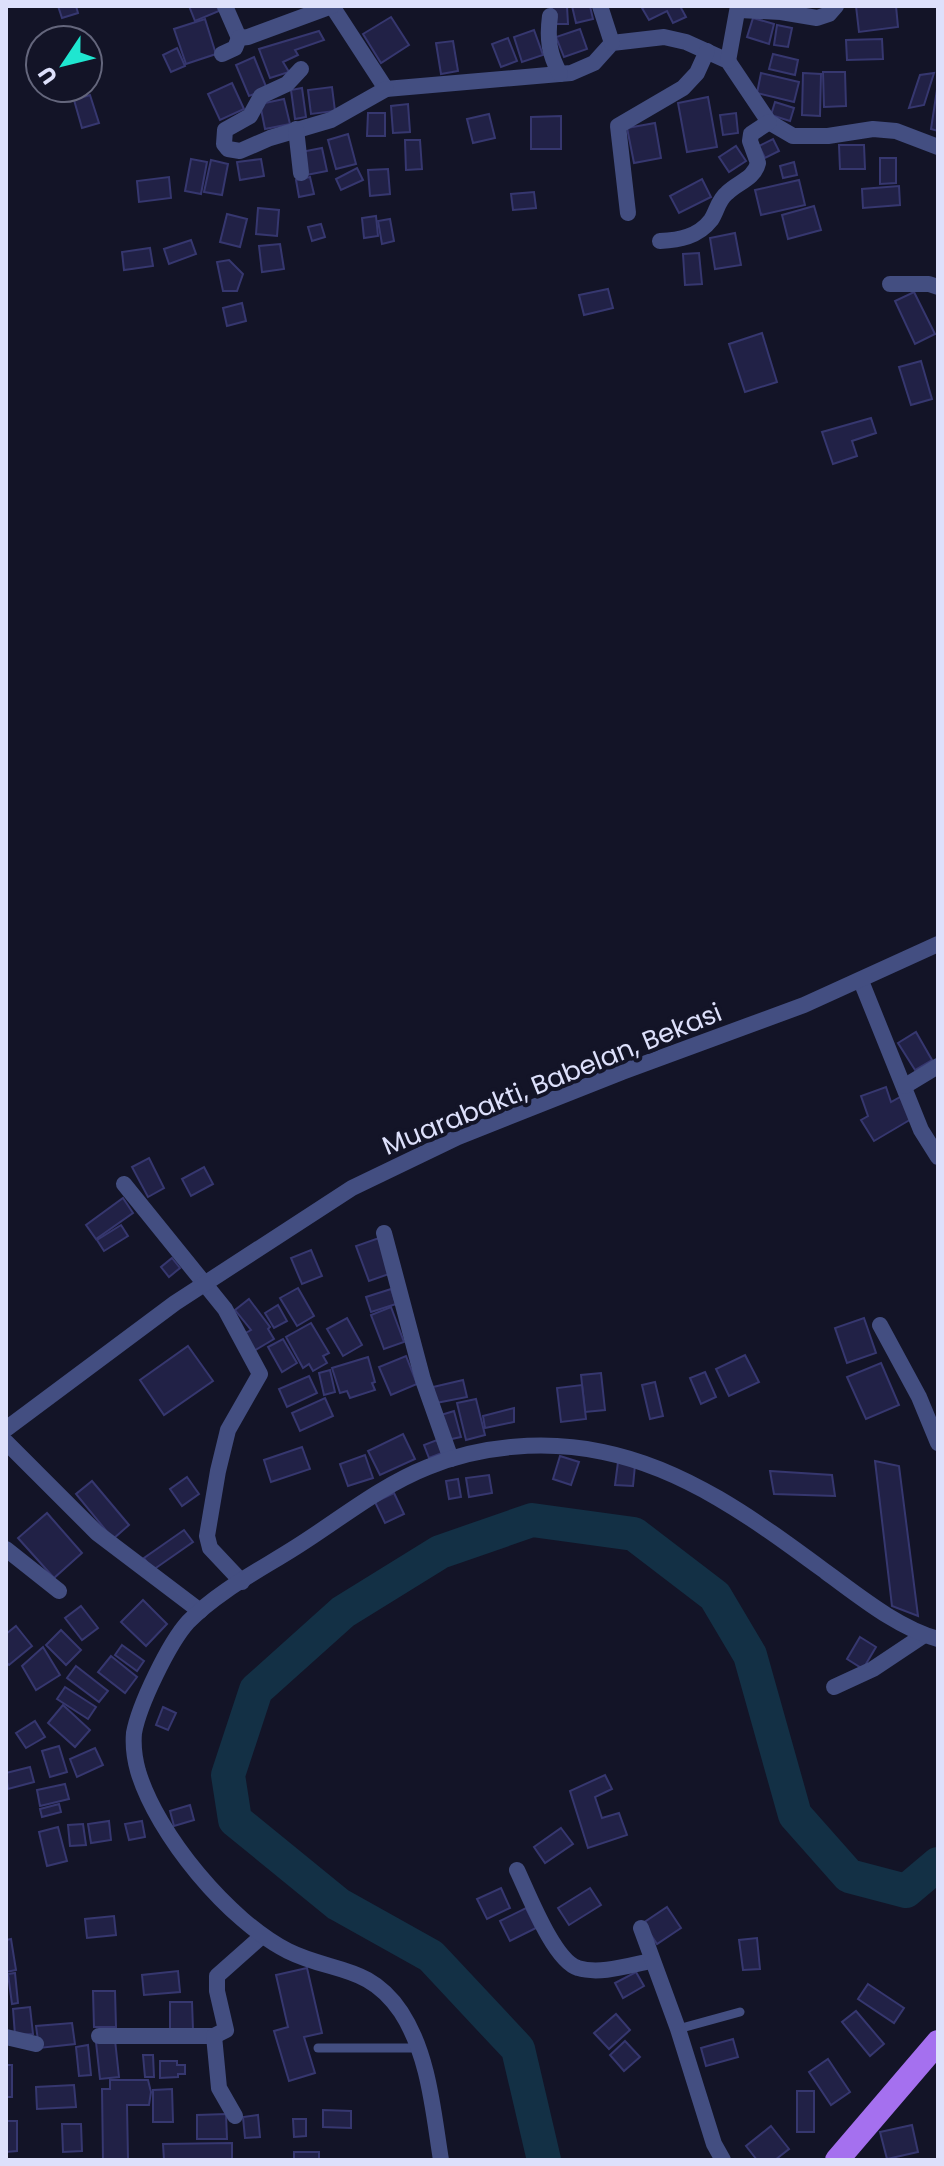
<svg xmlns="http://www.w3.org/2000/svg" width="944" height="2166" font-family="Poppins,sans-serif">
	<style>
		.lines { fill: none; stroke-linecap: round; stroke-linejoin: round }
		.river { stroke: #133045; stroke-width: 34 }
		.building { fill: #212146; stroke: #36376f; stroke-width: 2 }
		.lane { stroke: #434e81; stroke-width: 9 }
		.street { stroke: #434e81; stroke-width: 16 }
		.primary { stroke: #a570ef; stroke-width: 24 }
		.labels { text-anchor: middle; stroke-width: 8; stroke-linejoin: round; paint-order: stroke }
		.street-label { font-size: 26px; fill: #dde0fb; stroke: #131427 }
	</style>
	<rect width="100%" height="100%" fill="#131427"/>
	<g class="lines">
		<path class="river" d="M544 2160 518 2049 431 1956 338 1904 235 1820 228 1775 256 1690 343 1612 440 1552 532 1520 634 1534 715 1596 750 1655 795 1815 849 1876 906 1891 938 1864"/>
	</g>
	<g class="building">
		<path d="M58 6H76L78 13 62 18Z"/>
		<path d="M189 6H217L219 11 195 21Z"/>
		<path d="M552 6H567L568 24H552Z"/>
		<path d="M572 6H590L593 19 576 23Z"/>
		<path d="M647 6H680L686 17 673 23 667 11 649 20 642 8Z"/>
		<path d="M856 6H896L898 27 859 32Z"/>
		<path d="M391 17 409 45 381 63 363 34Z"/>
		<path d="M753 18 774 24 769 44 747 37Z"/>
		<path d="M205 19 216 54 186 64 174 29Z"/>
		<path d="M777 25 792 28 788 47 774 45Z"/>
		<path d="M580 29 587 49 564 57 556 37Z"/>
		<path d="M534 30 543 55 522 62 514 37Z"/>
		<path d="M319 31 324 40 295 50 298 55 283 62 289 72 270 78 259 49Z"/>
		<path d="M508 38 517 61 501 67 492 44Z"/>
		<path d="M882 39 883 59 847 60 846 40Z"/>
		<path d="M453 41 458 71 441 74 436 43Z"/>
		<path d="M177 48 185 66 171 72 163 55Z"/>
		<path d="M773 54 798 60 795 75 769 69Z"/>
		<path d="M254 57 267 89 249 96 236 65Z"/>
		<path d="M823 72H845L846 106 824 107Z"/>
		<path d="M761 73 799 82 794 102 757 93Z"/>
		<path d="M803 73 821 74 820 116 802 115Z"/>
		<path d="M934 73 924 105 909 108 920 75Z"/>
		<path d="M232 83 244 109 220 120 208 94Z"/>
		<path d="M938 83V131L931 129Z"/>
		<path d="M332 87 335 111 311 114 308 90Z"/>
		<path d="M302 88 306 117 295 119 291 90Z"/>
		<path d="M90 95 99 123 82 128 74 100Z"/>
		<path d="M708 97 717 147 687 152 678 103Z"/>
		<path d="M284 99 290 124 265 129 260 104Z"/>
		<path d="M775 102 794 108 790 121 771 115Z"/>
		<path d="M408 104 410 132 393 133 391 106Z"/>
		<path d="M368 113H385V136H367Z"/>
		<path d="M736 113 738 133 723 135 720 115Z"/>
		<path d="M489 114 495 138 473 143 467 119Z"/>
		<path d="M561 116V149H531V117Z"/>
		<path d="M655 123 661 158 634 163 627 128Z"/>
		<path d="M348 134 356 164 336 169 328 140Z"/>
		<path d="M773 139 779 151 765 158 759 146Z"/>
		<path d="M405 140H420L422 169 406 170Z"/>
		<path d="M839 145H864L865 169H840Z"/>
		<path d="M736 146 746 161 729 172 719 157Z"/>
		<path d="M322 148 327 171 306 175 301 152Z"/>
		<path d="M880 158H896V183L880 184Z"/>
		<path d="M191 159 207 162 201 194 185 191Z"/>
		<path d="M261 159 264 176 240 180 237 162Z"/>
		<path d="M211 160 228 164 222 195 204 192Z"/>
		<path d="M794 162 797 175 783 178 780 166Z"/>
		<path d="M357 168 363 180 341 190 336 179Z"/>
		<path d="M388 169 390 194 370 196 368 170Z"/>
		<path d="M169 177 171 198 139 202 137 181Z"/>
		<path d="M310 177 314 194 299 197 296 180Z"/>
		<path d="M702 179 711 197 679 213 670 196Z"/>
		<path d="M799 180 805 205 761 215 755 190Z"/>
		<path d="M899 186 900 205 863 208 862 189Z"/>
		<path d="M534 192 536 208 513 210 511 194Z"/>
		<path d="M814 206 821 230 788 239 782 215Z"/>
		<path d="M258 208 279 210 277 236 256 234Z"/>
		<path d="M227 214 247 219 240 247 220 242Z"/>
		<path d="M376 216 378 236 364 238 362 218Z"/>
		<path d="M390 219 394 241 382 244 378 221Z"/>
		<path d="M321 224 325 237 312 241 308 227Z"/>
		<path d="M735 233 741 265 715 269 710 238Z"/>
		<path d="M191 240 196 254 169 264 164 249Z"/>
		<path d="M280 244 284 269 262 272 259 246Z"/>
		<path d="M150 248 153 266 124 270 122 252Z"/>
		<path d="M699 253 702 284 685 285 683 254Z"/>
		<path d="M229 260 243 274 237 291H223L217 262Z"/>
		<path d="M608 289 613 308 584 315 579 295Z"/>
		<path d="M914 292 935 334 915 344 895 301Z"/>
		<path d="M242 303 246 321 227 326 223 308Z"/>
		<path d="M762 333 777 382 745 392 729 344Z"/>
		<path d="M921 361 932 399 911 405 899 367Z"/>
		<path d="M871 418 876 433 852 441 857 456 833 464 822 432Z"/>
		<path d="M916 1032 932 1060 915 1070 898 1043Z"/>
		<path d="M886 1087 891 1102 900 1097 913 1118 874 1141 861 1120 868 1116 861 1096Z"/>
		<path d="M149 1158 164 1188 148 1197 132 1167Z"/>
		<path d="M204 1167 213 1184 191 1196 182 1179Z"/>
		<path d="M123 1198 133 1213 96 1239 86 1225Z"/>
		<path d="M121 1225 128 1236 104 1251 97 1240Z"/>
		<path d="M379 1238 392 1273 369 1281 356 1246Z"/>
		<path d="M311 1250 322 1276 302 1284 291 1258Z"/>
		<path d="M172 1258 180 1268 169 1277 161 1267Z"/>
		<path d="M298 1288 314 1316 297 1326 280 1298Z"/>
		<path d="M391 1289 396 1304 371 1312 366 1297Z"/>
		<path d="M249 1299 270 1327 268 1329 274 1339 252 1352 242 1335 251 1330 235 1310Z"/>
		<path d="M278 1305 287 1321 274 1328 265 1313Z"/>
		<path d="M391 1307 404 1342 384 1349 371 1315Z"/>
		<path d="M347 1318 362 1345 343 1356 327 1329Z"/>
		<path d="M864 1318 876 1353 847 1363 835 1328Z"/>
		<path d="M311 1323 329 1353 323 1356 327 1363 313 1371 309 1364 303 1368 286 1337Z"/>
		<path d="M283 1339 297 1363 282 1372 268 1347Z"/>
		<path d="M188 1346 213 1381 164 1415 140 1380Z"/>
		<path d="M745 1355 759 1382 729 1396 716 1369Z"/>
		<path d="M406 1356 417 1384 391 1395 379 1367Z"/>
		<path d="M368 1357 375 1382 372 1383 375 1390 350 1398 347 1391 340 1393 332 1368Z"/>
		<path d="M881 1363 899 1405 866 1419 847 1377Z"/>
		<path d="M330 1370 335 1392 324 1395 319 1373Z"/>
		<path d="M705 1372 716 1397 701 1404 690 1378Z"/>
		<path d="M601 1373 605 1410 585 1412 581 1375Z"/>
		<path d="M309 1376 317 1393 287 1407 279 1389Z"/>
		<path d="M463 1380 467 1397 436 1403 433 1387Z"/>
		<path d="M655 1382 663 1416 650 1419 642 1385Z"/>
		<path d="M582 1385 586 1419 561 1422 557 1388Z"/>
		<path d="M325 1398 333 1416 300 1431 292 1413Z"/>
		<path d="M476 1399 485 1435 466 1440 457 1403Z"/>
		<path d="M514 1408V1422L485 1428 483 1416Z"/>
		<path d="M454 1411 461 1437 447 1440 441 1415Z"/>
		<path d="M403 1434 415 1459 380 1475 368 1451Z"/>
		<path d="M437 1440 442 1453 429 1458 424 1445Z"/>
		<path d="M302 1447 310 1469 271 1482 264 1460Z"/>
		<path d="M365 1455 373 1478 348 1486 340 1464Z"/>
		<path d="M560 1456 579 1462 571 1485 553 1479Z"/>
		<path d="M875 1461 899 1466 918 1616 892 1606Z"/>
		<path d="M618 1462 635 1465 633 1486 615 1485Z"/>
		<path d="M770 1471 832 1475 835 1496 774 1494Z"/>
		<path d="M489 1475 492 1493 469 1497 466 1478Z"/>
		<path d="M187 1477 199 1494 182 1506 170 1489Z"/>
		<path d="M458 1479 461 1497 449 1499 446 1481Z"/>
		<path d="M92 1481 129 1525 113 1539 76 1494Z"/>
		<path d="M394 1493 404 1514 385 1523 375 1502Z"/>
		<path d="M47 1513 82 1553 54 1578 18 1538Z"/>
		<path d="M184 1530 193 1542 153 1570 144 1558Z"/>
		<path d="M143 1600 167 1624 146 1646 121 1622Z"/>
		<path d="M81 1606 98 1628 82 1640 65 1618Z"/>
		<path d="M16 1626 32 1646 9 1665 6 1662V1634Z"/>
		<path d="M61 1630 81 1650 66 1665 46 1645Z"/>
		<path d="M860 1637 876 1647 863 1669 847 1659Z"/>
		<path d="M122 1645 144 1661 137 1671 115 1655Z"/>
		<path d="M43 1647 60 1675 36 1690 22 1666Z"/>
		<path d="M111 1656 137 1677 125 1693 98 1672Z"/>
		<path d="M76 1666 108 1691 99 1702 67 1678Z"/>
		<path d="M65 1687 96 1707 88 1719 57 1699Z"/>
		<path d="M63 1705 90 1730 75 1747 48 1723Z"/>
		<path d="M163 1707 176 1713 168 1730 156 1725Z"/>
		<path d="M35 1721 45 1737 26 1748 16 1733Z"/>
		<path d="M59 1746 67 1772 50 1777 42 1751Z"/>
		<path d="M95 1748 103 1765 77 1777 70 1759Z"/>
		<path d="M30 1767 34 1782 8 1789 6 1773Z"/>
		<path d="M605 1775 612 1789 595 1797 602 1818 619 1813 627 1835 588 1848 570 1791Z"/>
		<path d="M65 1784 69 1799 40 1806 37 1790Z"/>
		<path d="M59 1804 61 1812 42 1817 40 1809Z"/>
		<path d="M190 1805 194 1820 174 1826 170 1811Z"/>
		<path d="M109 1821 111 1840 91 1843 88 1824Z"/>
		<path d="M142 1821 145 1837 129 1840 125 1824Z"/>
		<path d="M83 1824 86 1845 70 1846 68 1825Z"/>
		<path d="M58 1827 67 1861 47 1866 39 1832Z"/>
		<path d="M561 1828 573 1844 545 1863 534 1847Z"/>
		<path d="M501 1888 510 1908 487 1919 477 1899Z"/>
		<path d="M590 1888 601 1905 569 1925 558 1908Z"/>
		<path d="M667 1907 681 1928 657 1944 643 1923Z"/>
		<path d="M526 1908 536 1928 510 1941 500 1921Z"/>
		<path d="M114 1916 116 1935 87 1938 85 1919Z"/>
		<path d="M757 1938 760 1969 743 1970 739 1940Z"/>
		<path d="M11 1939 16 1970 6 1972V1940Z"/>
		<path d="M307 1968 322 2033 304 2037 315 2073 289 2081 274 2031 288 2027 276 1975Z"/>
		<path d="M178 1971 180 1992 144 1995 142 1975Z"/>
		<path d="M636 1972 644 1986 623 1998 615 1983Z"/>
		<path d="M15 1973 18 2003 12 2004 8 1974Z"/>
		<path d="M868 1984 904 2008 894 2023 858 1999Z"/>
		<path d="M93 1991H115L116 2027H94Z"/>
		<path d="M170 2002H192L193 2030 170 2031Z"/>
		<path d="M30 2007 33 2034 15 2035 13 2009Z"/>
		<path d="M856 2011 884 2044 870 2056 842 2022Z"/>
		<path d="M616 2014 630 2030 609 2049 594 2033Z"/>
		<path d="M72 2023 75 2044 39 2048 36 2026Z"/>
		<path d="M733 2039 738 2057 706 2066 701 2048Z"/>
		<path d="M115 2040 119 2077 100 2079 96 2042Z"/>
		<path d="M625 2041 640 2057 624 2071 610 2055Z"/>
		<path d="M88 2045 91 2075 79 2076 76 2047Z"/>
		<path d="M143 2055H153L154 2077H145Z"/>
		<path d="M828 2059 850 2092 831 2105 809 2072Z"/>
		<path d="M160 2061H177V2065H185V2074H178V2077L160 2078Z"/>
		<rect x="6" y="2065" width="6" height="32"/>
		<path d="M110 2080H148L151 2092 149 2105H127L128 2160H103L102 2089H110Z"/>
		<path d="M74 2085 76 2107 37 2109 36 2087Z"/>
		<path d="M172 2089 173 2122H153V2090Z"/>
		<rect x="797" y="2091" width="17" height="41"/>
		<path d="M323 2110 351 2111V2128L323 2127Z"/>
		<path d="M226 2114 227 2139H197V2115Z"/>
		<path d="M258 2115 260 2137 245 2138 243 2117Z"/>
		<path d="M293 2119H306V2136L294 2137Z"/>
		<path d="M6 2121H17V2151L6 2152Z"/>
		<path d="M62 2124H81L82 2151 63 2152Z"/>
		<path d="M912 2125 918 2152 887 2159 880 2132Z"/>
		<path d="M771 2126 789 2149 775 2160H757L746 2146Z"/>
		<path d="M232 2143V2160H164L163 2144Z"/>
		<rect x="294" y="2152" width="25" height="8"/>
	</g>
	<g class="lines">
		<g class="lane">
			<path d="M678 2029 740 2012"/>
			<path d="M318 2048H417"/>
		</g>
		<g class="street">
			<path d="M225 6 239 38"/>
			<path d="M332 6 386 89 571 73 594 63 612 43 664 37 686 42 728 61 769 122 793 136H828L873 129 896 131 938 147"/>
			<path d="M600 6 612 43"/>
			<path d="M739 10 781 12 817 18 829 14 836 6"/>
			<path d="M550 16C547 39 549 54 560 74"/>
			<path d="M222 54 235 48 239 38 248 37 332 6"/>
			<path d="M728 61 738 6"/>
			<path d="M301 69 287 84 261 96 250 116 225 130 224 144 228 149 240 151 270 138 331 120 386 89"/>
			<path d="M296 129 301 173"/>
			<path d="M628 213 618 126 683 88 697 73 707 51"/>
			<path d="M660 241C679 240 698 237 711 220 717 211 718 200 727 193 738 182 754 179 758 163L750 141 751 134 769 122"/>
			<path d="M890 284H929L938 287"/>
			<path d="M861 981 921 1130 938 1157"/>
			<path d="M905 1086 938 1066"/>
			<path d="M124 1184 225 1309 260 1374 228 1430 218 1471 207 1536 210 1548 242 1582"/>
			<path d="M384 1233 423 1380 451 1459"/>
			<path d="M880 1325 919 1397 938 1443"/>
			<path d="M6 1429 175 1303 352 1188 458 1137 622 1072 804 1005 938 944"/>
			<path d="M6 1442 97 1533 200 1611"/>
			<path d="M6 1549 59 1591"/>
			<path d="M834 1687 873 1669 924 1635"/>
			<path d="M517 1870C528 1893 554 1961 578 1968 600 1975 630 1965 651 1961"/>
			<path d="M641 1928 678 2029 714 2144 723 2160"/>
			<path d="M99 2036H214L226 2030 217 1991V1976L262 1936"/>
			<path d="M214 2036 219 2088 235 2116"/>
			<path d="M6 2037 36 2044"/>
			<path d="M441 2160C433 2111 429 2055 401 2012 369 1964 332 1973 288 1951 229 1921 157 1835 138 1771 135 1760 133 1744 134 1733 139 1705 169 1643 188 1622 218 1591 260 1570 296 1547 339 1520 380 1486 428 1467 481 1445 546 1440 603 1452 687 1469 758 1522 826 1572 859 1596 898 1628 938 1639"/>
		</g>
		<path class="primary" d="M837 2160 938 2042"/>
	</g>
	<g class="labels">
		<g class="street-label">
			<text transform="translate(552 1079) rotate(-22)" y="9">Muarabakti, Babelan, Bekasi</text>
		</g>
	</g>
	<rect width="944" height="2166" fill="none" stroke="#dde0fb" stroke-width="16"/>
	<g transform="translate(64 64) rotate(235)"><circle r="38" fill="#131427" stroke="#64667c" stroke-width="2"/>
	<path d="M0-6L14 30L0 20L-14 30Z" fill="#1fe6d0"/>
	<text y="-12" font-size="22" font-weight="bold" text-anchor="middle" fill="#dde0fb">U</text>
	</g>
</svg>
